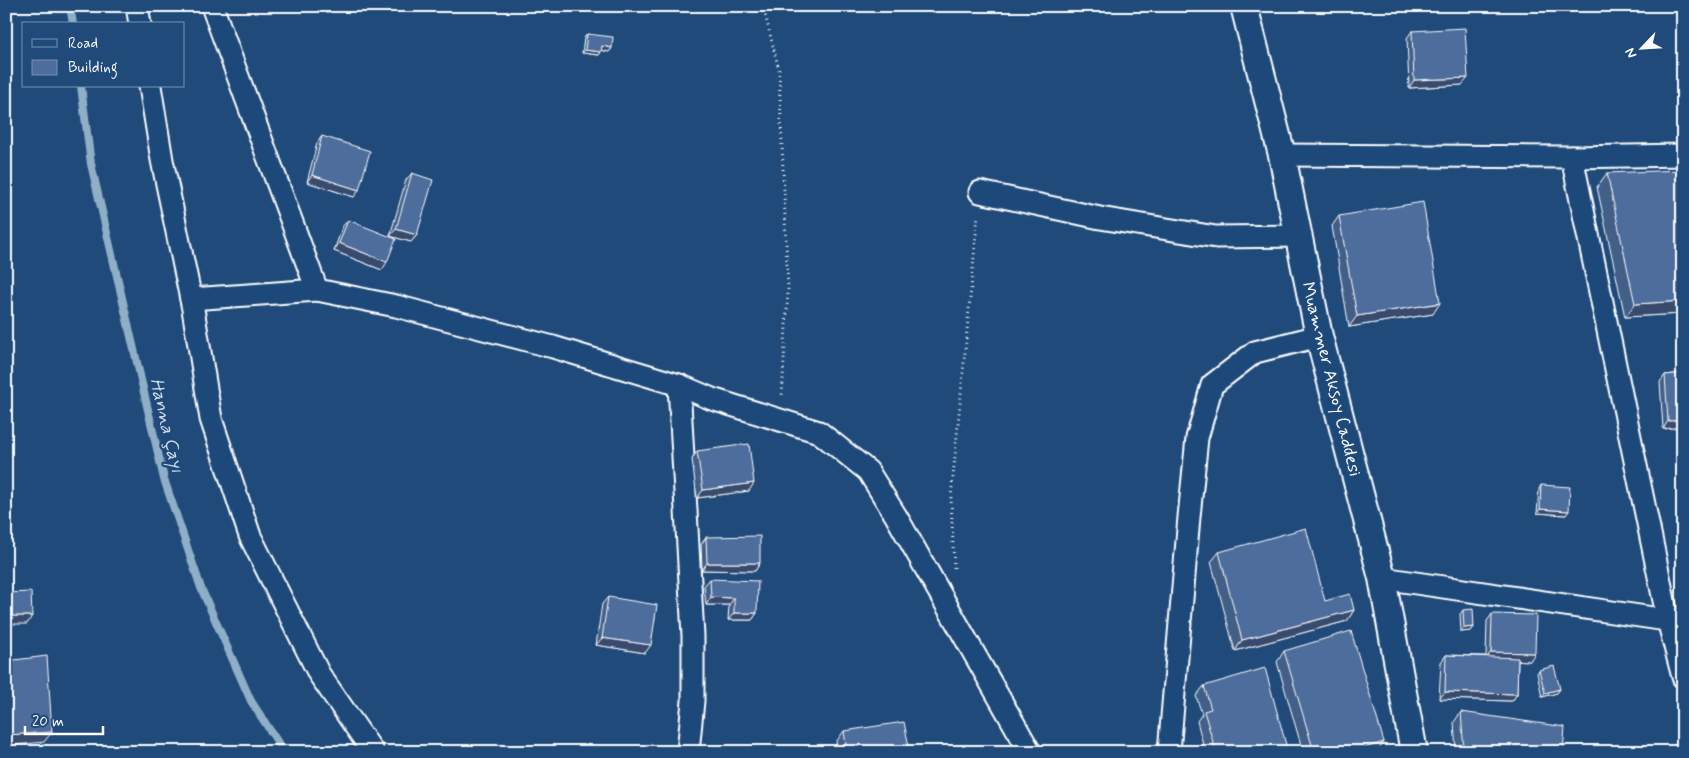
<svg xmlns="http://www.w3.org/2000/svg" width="1689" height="758" font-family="Mynerve,sans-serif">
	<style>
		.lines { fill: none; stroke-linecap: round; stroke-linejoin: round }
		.stream { stroke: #8fafc7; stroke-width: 8 }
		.minor-casing { stroke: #fff; stroke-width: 25 }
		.tertiary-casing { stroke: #fff; stroke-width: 30 }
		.path { stroke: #fff; stroke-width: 3; stroke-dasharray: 1 4; stroke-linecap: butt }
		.minor { stroke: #1f4a7a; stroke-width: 21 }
		.tertiary { stroke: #1f4a7a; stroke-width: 26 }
		.wall { fill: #435e87; stroke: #fff }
		.shaded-wall { fill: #374c6e; stroke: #fff }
		.building { fill: #4e6d9d; stroke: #fff }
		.labels { text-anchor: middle; stroke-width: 4.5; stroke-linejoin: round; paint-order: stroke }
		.street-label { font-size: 18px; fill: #fff; stroke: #1f4a7a }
		.water-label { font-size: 19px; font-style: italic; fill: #d0dee8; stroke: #1f4a7a }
	</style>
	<rect width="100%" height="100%" fill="#1f4a7a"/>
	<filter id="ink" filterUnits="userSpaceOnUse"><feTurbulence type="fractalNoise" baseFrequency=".02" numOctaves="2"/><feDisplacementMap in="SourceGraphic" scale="10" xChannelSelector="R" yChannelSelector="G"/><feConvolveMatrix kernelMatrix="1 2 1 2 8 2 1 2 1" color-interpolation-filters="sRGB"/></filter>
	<g filter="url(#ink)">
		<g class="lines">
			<g class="stream">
				<path d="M70 6 73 24"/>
				<path d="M81 86 91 164 164 479 201 588 251 701 284 752"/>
			</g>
			<g class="minor-casing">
				<g id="minor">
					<path d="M137 6 140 24"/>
					<path d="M212 6 317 290"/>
					<path d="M150 86 162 160 193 309 211 419 250 536 319 674 373 752"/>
					<path d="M1282 155 1572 157 1683 155"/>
					<path d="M1572 157 1668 620 1683 677"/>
					<path d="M980 192 1100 218 1216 237 1298 236"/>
					<path d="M191 299 317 290 396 306 553 347 679 385 712 399 819 432 868 471 896 516 1030 752"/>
					<path d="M679 385 693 636V701L688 752"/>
					<path d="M1382 578 1680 622"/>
					<path d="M1169 752 1189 517 1197 438 1212 385 1255 352 1319 336"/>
				</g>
			</g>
			<g class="tertiary-casing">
				<path id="tertiary" d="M1244 6 1282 155 1319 336 1382 578 1414 752"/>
			</g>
			<g class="path">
				<path d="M763 6 779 70 788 290 782 397"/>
				<path d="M954 568 951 498 978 215"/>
			</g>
			<use href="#minor" class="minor"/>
			<use href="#tertiary" class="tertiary"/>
		</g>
		<g class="wall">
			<path d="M1412 31 1462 85 1409 88 1407 38Z"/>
			<path d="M587 34 612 48 609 52 602 50 599 55 582 53 584 38Z"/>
			<path d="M322 136 354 197 307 182 317 143Z"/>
			<path d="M412 173 417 235 411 242 390 236 406 180Z"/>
			<path d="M1607 173 1683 314 1625 317 1597 187Z"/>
			<path d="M1339 216 1433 314 1349 327 1332 226Z"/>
			<path d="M348 220 382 270 334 251 342 227Z"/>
			<path d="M1683 373V427L1663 429 1660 382 1665 375Z"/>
			<path d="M697 451 749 491 697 498 692 459Z"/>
			<path d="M1541 485 1566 515 1537 513 1539 489Z"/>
			<path d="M706 537 760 563 755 571 702 570 701 545Z"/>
			<path d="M1219 552 1325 601 1354 610 1347 621 1235 651 1211 562Z"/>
			<path d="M710 579 757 613 752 620H728L729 605H706L704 586Z"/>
			<path d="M608 597 645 653 596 645 602 604Z"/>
			<path d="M1463 610 1474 627 1471 631 1461 632 1460 614Z"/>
			<path d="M1492 614 1530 661 1518 660 1517 694 1512 701 1439 699 1441 662 1446 655 1486 656 1487 621Z"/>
			<path d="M1284 651 1384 742 1377 752H1303L1277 662Z"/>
			<path d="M1539 670 1560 689 1557 693 1542 697 1537 673Z"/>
			<path d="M1204 686 1288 752H1205L1197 721 1202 714 1196 696Z"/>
			<path d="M1461 712 1563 752H1456L1454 722Z"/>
			<path d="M844 731 910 752H838L836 742Z"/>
		</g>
		<g class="shaded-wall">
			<path d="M602 46 612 48 609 52 600 50Z"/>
			<path d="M585 50 601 52 599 55 582 53Z"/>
			<path d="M1468 78 1462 85 1409 88 1414 80Z"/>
			<path d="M312 175 359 190 354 197 307 182Z"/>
			<path d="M396 229 417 235 411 242 390 236Z"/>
			<path d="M339 243 387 262 382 270 334 251Z"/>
			<path d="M1683 301V314L1625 317 1635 304Z"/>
			<path d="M1440 303 1433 314 1349 327 1357 316Z"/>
			<path d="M1683 420V427L1663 429 1668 421Z"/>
			<path d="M754 483 749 491 697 498 703 490Z"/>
			<path d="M1540 509 1569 511 1566 515 1537 513Z"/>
			<path d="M707 563H760L755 571 702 570Z"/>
			<path d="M711 597 734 598 729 605H706Z"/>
			<path d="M1354 610 1347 621 1235 651 1242 640Z"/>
			<path d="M734 613H757L752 620H728Z"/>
			<path d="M6 616H32L27 624H6Z"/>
			<path d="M1474 627 1471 631 1461 632 1464 628Z"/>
			<path d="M602 638 651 645 645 653 596 645Z"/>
			<path d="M1491 652 1535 653 1530 661 1486 659Z"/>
			<path d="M1560 689 1557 693 1542 697 1545 693Z"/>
			<path d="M1445 692 1517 694 1512 701 1439 699Z"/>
			<path d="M52 732 44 742 6 746V735Z"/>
			<path d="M1384 742 1377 752H1351Z"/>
		</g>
		<g class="building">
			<path d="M1465 28 1468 78 1414 80 1412 31Z"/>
			<path d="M587 34 613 37 612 48 602 46 601 52 585 50Z"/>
			<path d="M322 136 370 151 359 190 312 175Z"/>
			<path d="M1683 170V301L1635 304 1607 173Z"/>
			<path d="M412 173 433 180 417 235 396 229Z"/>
			<path d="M1423 202 1440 303 1357 316 1339 216Z"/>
			<path d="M348 220 396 239 387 262 339 243Z"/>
			<path d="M1683 373V420L1668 421 1665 375Z"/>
			<path d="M749 444 754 483 703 490 697 451Z"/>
			<path d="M1541 485 1570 487 1569 511 1540 509Z"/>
			<path d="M1306 528 1325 601 1350 594 1354 610 1242 640 1219 552Z"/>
			<path d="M760 536V563H707L706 537Z"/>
			<path d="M710 579 758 581 757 613H734V598L711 597Z"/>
			<path d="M31 592 32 616H6V593Z"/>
			<path d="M608 597 657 605 651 645 602 638Z"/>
			<path d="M1473 609 1474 627 1464 628 1463 610Z"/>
			<path d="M1492 614 1536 615 1535 653 1491 652Z"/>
			<path d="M1351 631 1384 742 1351 752H1314L1284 651Z"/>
			<path d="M1446 655 1518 658 1517 694 1445 692Z"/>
			<path d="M47 656 52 732 6 735V661Z"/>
			<path d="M1554 666 1560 689 1545 693 1539 670Z"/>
			<path d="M1265 668 1288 752H1216L1204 711 1211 709 1204 686Z"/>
			<path d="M1461 712 1565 727 1563 752H1464Z"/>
			<path d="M904 722 910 752H847L844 731Z"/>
			<path d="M130 744 132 752H113L112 748Z"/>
		</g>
	</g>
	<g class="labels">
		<g class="street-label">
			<text transform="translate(1332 379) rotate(76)" y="6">Muammer Aksoy Caddesi</text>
		</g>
		<g class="water-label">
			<text transform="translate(168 425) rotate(77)" y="7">Hanna Çayı</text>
		</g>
	</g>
	<rect width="1689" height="758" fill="none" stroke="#1f4a7a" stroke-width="25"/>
	<rect x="12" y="12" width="1664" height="733" fill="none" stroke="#fff" stroke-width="2" filter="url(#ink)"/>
	<rect x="22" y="22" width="162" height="65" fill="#1f4a7a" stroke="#7992af"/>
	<rect x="32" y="39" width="25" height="8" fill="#1f4a7a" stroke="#7992af"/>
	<text x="68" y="48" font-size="15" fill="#ffffff">Road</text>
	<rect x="32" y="60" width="25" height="15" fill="#4e6d9d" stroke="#7992af"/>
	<text x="68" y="72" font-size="15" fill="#ffffff">Building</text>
	<g transform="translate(1642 48) rotate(245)" stroke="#1f4a7a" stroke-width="4" paint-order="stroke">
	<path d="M0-4L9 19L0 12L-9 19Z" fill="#ffffff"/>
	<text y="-8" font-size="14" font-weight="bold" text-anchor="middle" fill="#ffffff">N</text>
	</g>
	<path d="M25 726v8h78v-8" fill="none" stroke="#ffffff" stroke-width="2.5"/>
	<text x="32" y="726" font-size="15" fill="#ffffff" stroke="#1f4a7a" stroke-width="4" paint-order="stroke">20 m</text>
</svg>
